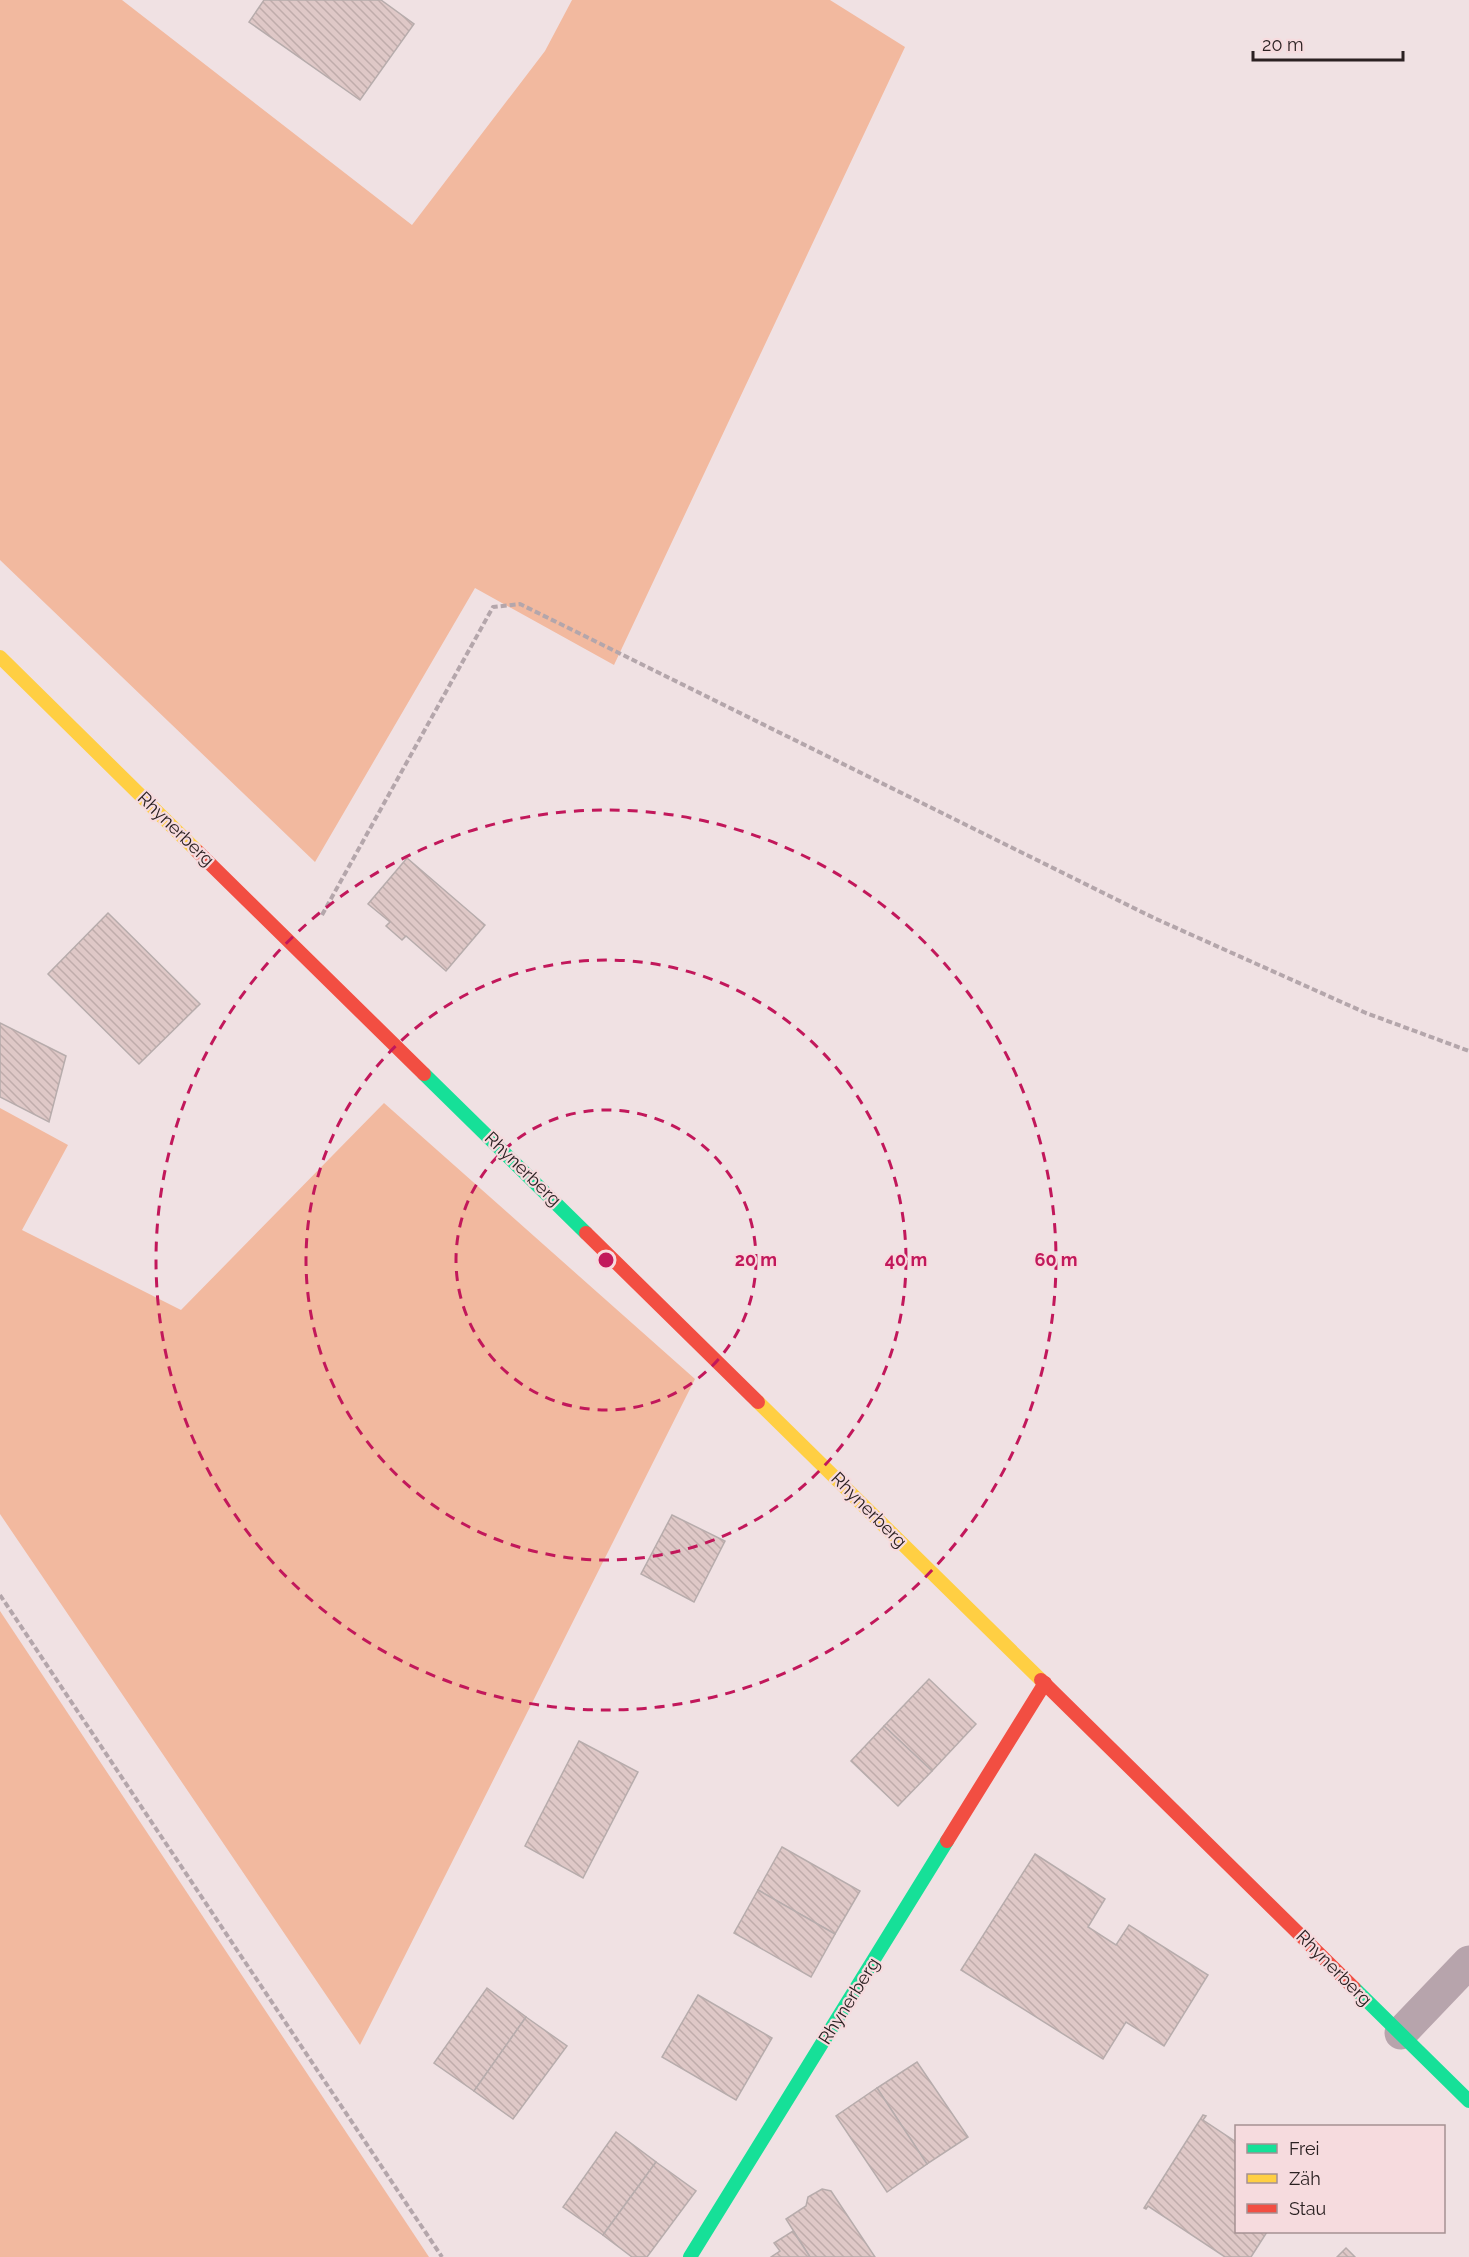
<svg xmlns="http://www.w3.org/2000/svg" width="1469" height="2257" font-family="Raleway,sans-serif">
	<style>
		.grass { fill: #f2b99f }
		.building { fill: url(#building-back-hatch); stroke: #b7acac; stroke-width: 1.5 }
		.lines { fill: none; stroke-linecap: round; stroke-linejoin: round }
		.path { stroke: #b4a6ab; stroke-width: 4; stroke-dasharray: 6 3; stroke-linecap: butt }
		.street { stroke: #b7a4ac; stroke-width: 33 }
		.fast { stroke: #16e098; stroke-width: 14 }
		.slow { stroke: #ffcf43; stroke-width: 14 }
		.jam { stroke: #f24e42; stroke-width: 14 }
		.ring { fill: none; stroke: #c2185b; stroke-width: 3; stroke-dasharray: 10 8 }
		.labels { text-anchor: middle; stroke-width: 4.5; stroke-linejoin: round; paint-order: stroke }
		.street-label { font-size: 18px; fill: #2b2122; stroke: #f6dbde }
		.centre { fill: #c2185b; stroke: #f6dbde; stroke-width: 3 }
		.ring-label { font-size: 18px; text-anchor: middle; font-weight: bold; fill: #c2185b; stroke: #f6dbde; stroke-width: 4.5; stroke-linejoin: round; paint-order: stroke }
	</style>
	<defs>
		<pattern id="building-back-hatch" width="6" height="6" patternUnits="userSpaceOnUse" patternTransform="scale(1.5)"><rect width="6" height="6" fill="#dfc8c7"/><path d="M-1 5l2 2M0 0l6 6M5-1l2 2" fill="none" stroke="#c0acab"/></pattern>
	</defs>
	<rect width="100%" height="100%" fill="#f0e1e3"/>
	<g class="grass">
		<path d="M0 0H122L412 225 545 51 572 0H830L905 47 614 665 475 588 315 862 0 560Z"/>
		<path d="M384 1103 695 1379 360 2045 0 1514V1108L68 1145 22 1230 181 1310Z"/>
		<path d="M0 1611 429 2257H0Z"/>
	</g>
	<g class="building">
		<path d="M264 0H381L414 24 360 100 249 22Z"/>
		<path d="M407 858 485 925 446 971 406 936 402 940 386 926 390 922 368 904Z"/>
		<path d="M108 913 200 1004 139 1064 48 974Z"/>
		<path d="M0 1023 66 1056 49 1122 0 1097Z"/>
		<path d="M672 1515 725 1541 694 1602 641 1574Z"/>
		<path d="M929 1679 976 1724 932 1771 884 1726Z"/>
		<path d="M884 1726 932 1771 898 1806 851 1761Z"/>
		<path d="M579 1741 638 1772 583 1878 525 1846Z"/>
		<path d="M782 1847 860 1891 835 1934 758 1890Z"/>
		<path d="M1035 1854 1105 1899 1088 1927 1116 1945 1129 1925 1208 1975 1164 2046 1126 2022 1103 2059 961 1970Z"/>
		<path d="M758 1890 835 1934 811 1977 734 1933Z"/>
		<path d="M487 1988 526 2017 474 2091 434 2063Z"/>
		<path d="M698 1995 772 2038 736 2100 662 2057Z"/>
		<path d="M526 2017 567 2046 513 2119 474 2091Z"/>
		<path d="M917 2062 968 2137 927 2164 877 2088Z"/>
		<path d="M877 2088 927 2164 887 2192 836 2116Z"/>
		<path d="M1203 2115 1206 2116 1203 2120 1236 2142V2232H1267L1251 2257H1225L1148 2206 1146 2209 1144 2208Z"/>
		<path d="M616 2132 656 2162 603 2235 563 2207Z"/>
		<path d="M656 2162 696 2191 647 2257H632L603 2235Z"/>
		<path d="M822 2189 831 2191 875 2257H810L786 2219 806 2206 808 2197Z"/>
		<path d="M793 2231 810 2257H771L780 2251 774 2243Z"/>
		<path d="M1346 2248 1355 2257H1337Z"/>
	</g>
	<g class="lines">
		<g class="path">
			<path d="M322 915 493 607 520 604 1154 918 1366 1013 1469 1051"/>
			<path d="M0 1595 442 2257"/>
		</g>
		<path class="street" d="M1401 2033 1469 1962"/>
		<g class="fast">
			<path d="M424 1074 586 1233"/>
			<path d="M1354 1988 1469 2101"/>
			<path d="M690 2257 947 1841"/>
		</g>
		<g class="slow">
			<path d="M0 657 197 851"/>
			<path d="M758 1402 1041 1680"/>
		</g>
		<g class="jam">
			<path d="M197 851 424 1074"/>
			<path d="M586 1233 758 1402"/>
			<path d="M1041 1680 1354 1988"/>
			<path d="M947 1841 1045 1683"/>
		</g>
	</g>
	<g class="ring">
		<circle cx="606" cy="1260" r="150"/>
		<circle cx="606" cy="1260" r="300"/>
		<circle cx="606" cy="1260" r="450"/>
	</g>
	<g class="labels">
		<g class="street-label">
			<text transform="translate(176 829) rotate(44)" y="6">Rhynerberg</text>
			<text transform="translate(523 1169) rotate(44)" y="6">Rhynerberg</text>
			<text transform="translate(869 1510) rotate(45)" y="6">Rhynerberg</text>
			<text transform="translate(1334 1968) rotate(45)" y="6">Rhynerberg</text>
			<text transform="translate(849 2001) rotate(-58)" y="6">Rhynerberg</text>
		</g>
	</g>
	<circle cx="606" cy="1260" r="9" class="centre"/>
	<g class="ring-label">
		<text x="756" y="1266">20 m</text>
		<text x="906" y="1266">40 m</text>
		<text x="1056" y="1266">60 m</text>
	</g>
	<rect x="1235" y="2125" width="210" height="108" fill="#f6dbde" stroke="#a59193" stroke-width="1.5"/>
	<rect x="1247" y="2144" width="30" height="9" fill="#16e098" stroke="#a59193" stroke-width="1.5"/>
	<text x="1289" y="2155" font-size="18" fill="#2b2122">Frei</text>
	<rect x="1247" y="2174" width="30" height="9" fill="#ffcf43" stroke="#a59193" stroke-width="1.5"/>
	<text x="1289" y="2185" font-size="18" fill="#2b2122">Zäh</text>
	<rect x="1247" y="2204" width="30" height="9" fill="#f24e42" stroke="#a59193" stroke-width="1.5"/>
	<text x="1289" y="2215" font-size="18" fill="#2b2122">Stau</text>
	<path d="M1253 51v9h150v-9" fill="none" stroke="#2b2122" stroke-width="3"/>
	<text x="1262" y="51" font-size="18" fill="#2b2122" stroke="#f6dbde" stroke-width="4.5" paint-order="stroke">20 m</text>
</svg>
